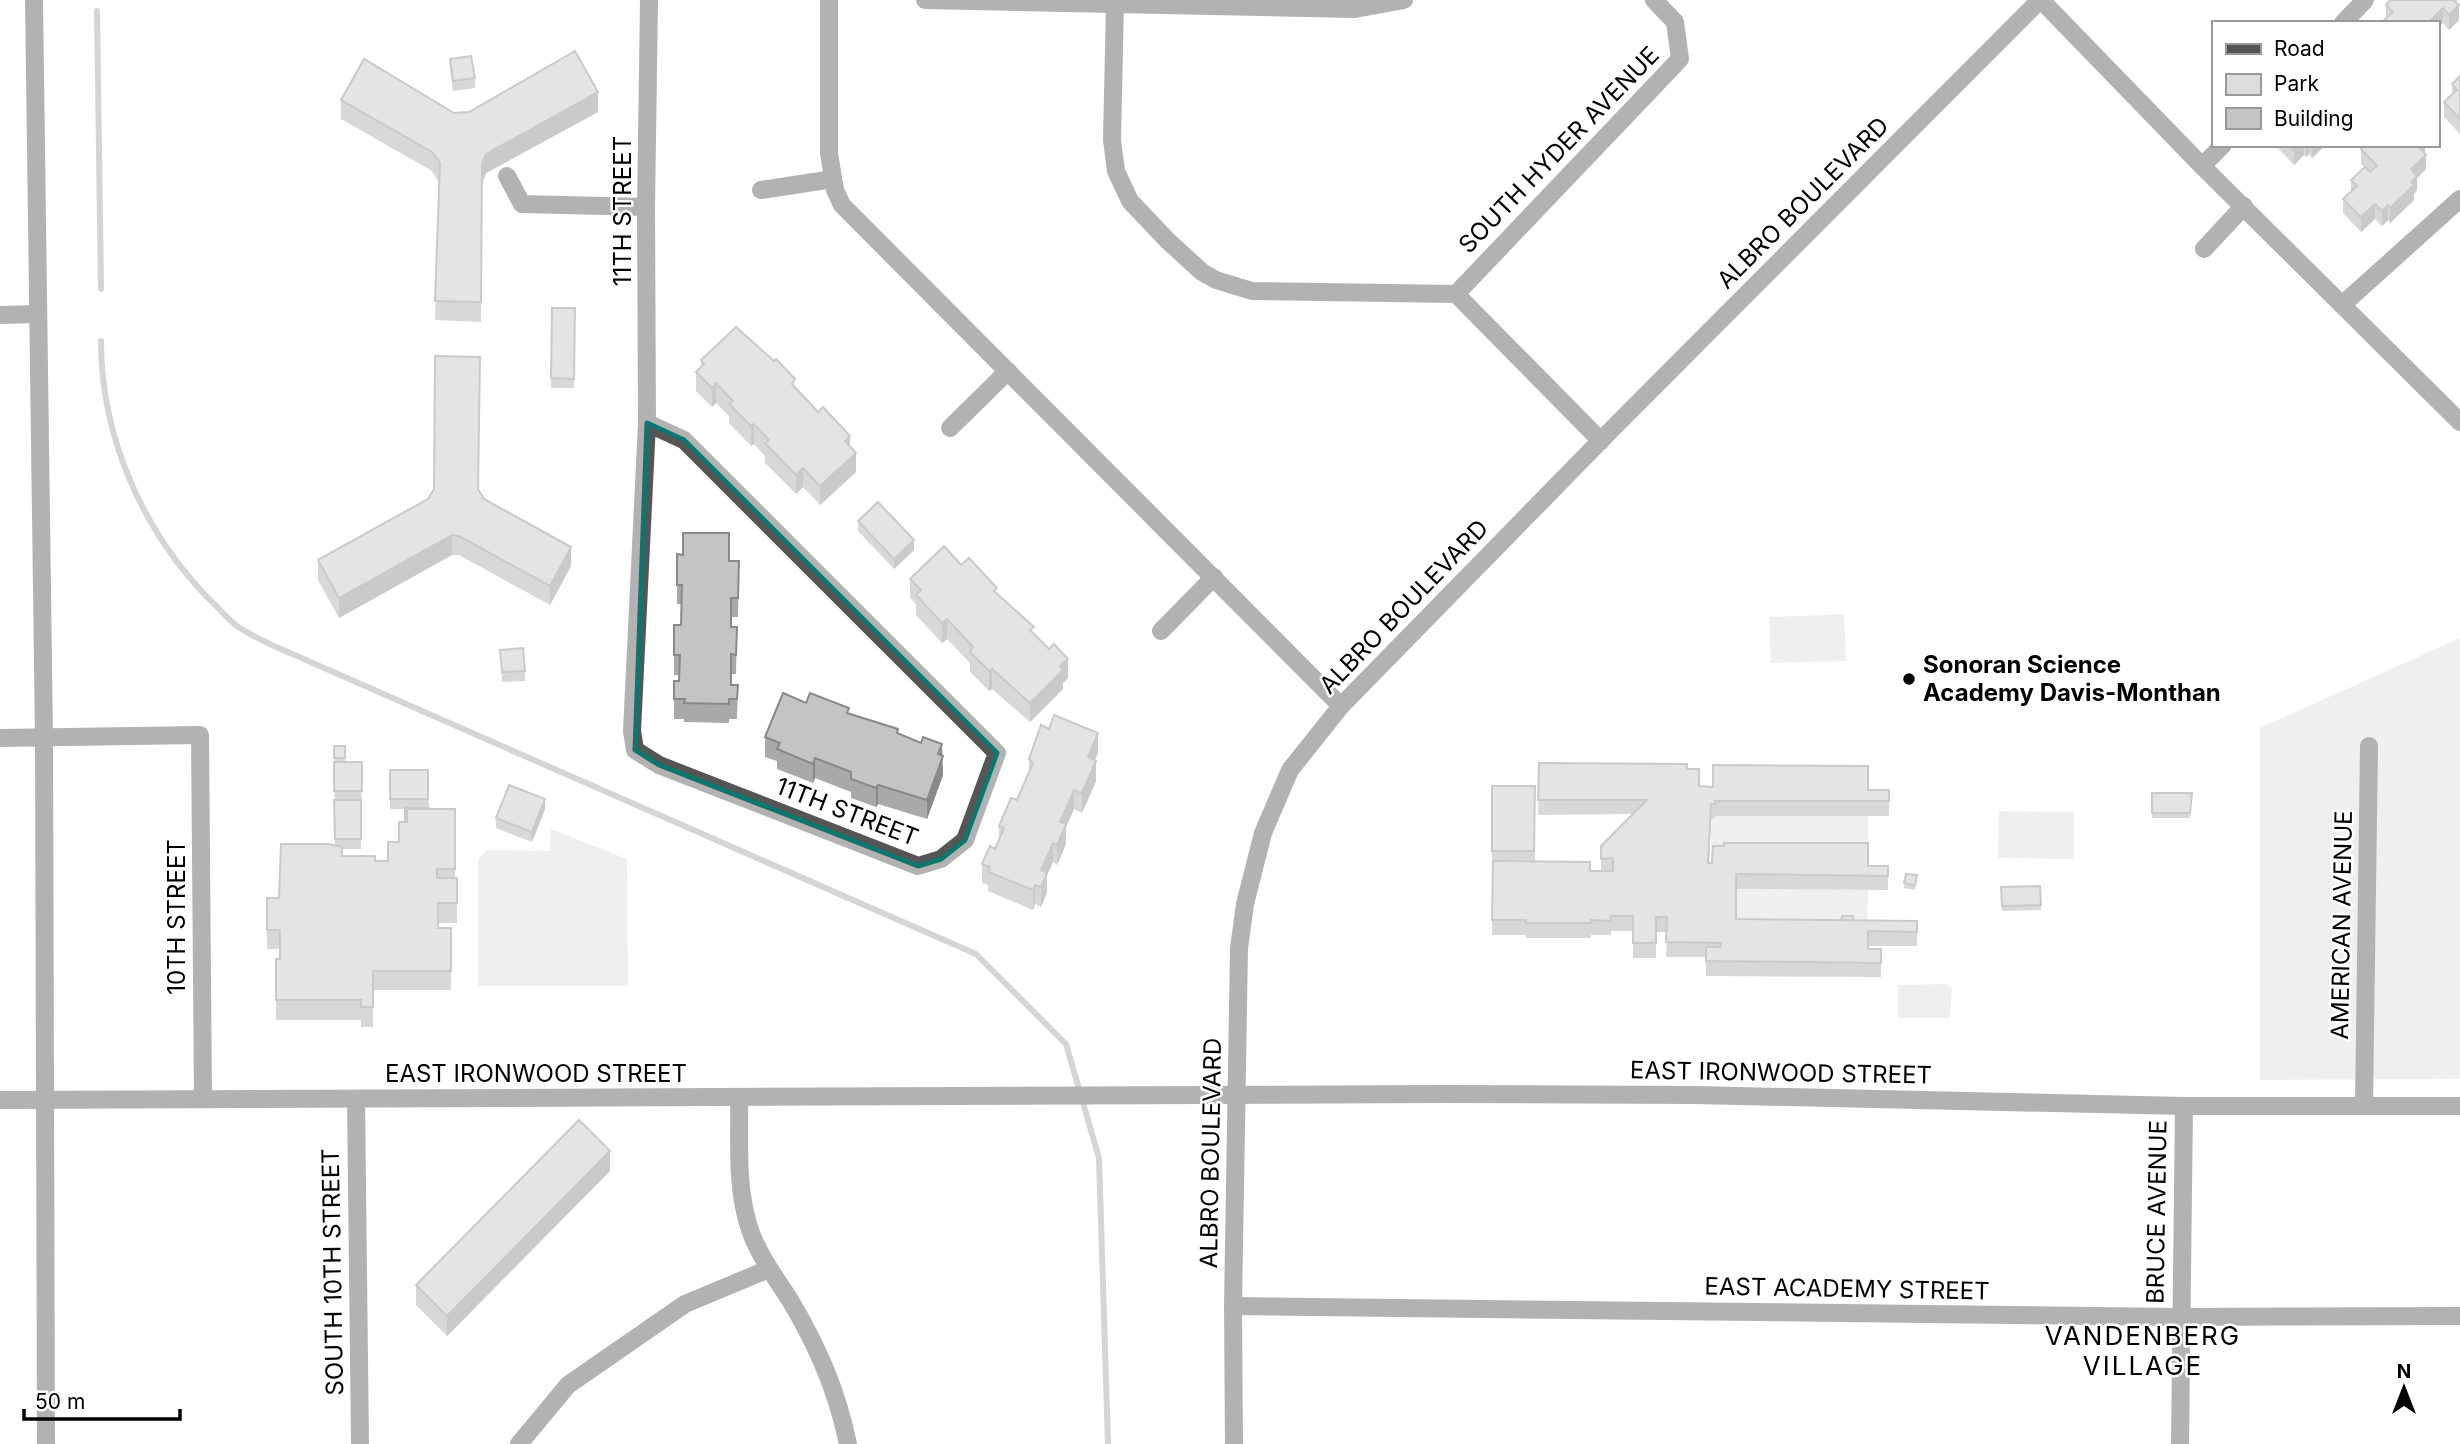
<svg xmlns="http://www.w3.org/2000/svg" width="2460" height="1444" font-family="Inter,sans-serif">
	<style>
		.green { fill: #dcdcdc }
		.lines { fill: none; stroke-linecap: round; stroke-linejoin: round }
		.stream { stroke: #a3a3a3; stroke-width: 6 }
		.minor { stroke: #555; stroke-width: 18 }
		.wall { fill: #a9a9a9 }
		.shaded-wall { fill: #898989 }
		.building { fill: #c4c4c4; stroke: #898989; stroke-width: 2 }
		.marked { fill: none; stroke: #0f766e; stroke-width: 5; stroke-linejoin: round }
		.poi-dot { fill: #000; stroke: #fff; stroke-width: 2.5 }
		.labels { text-anchor: middle; stroke-width: 5; stroke-linejoin: round; paint-order: stroke }
		.street-label { font-size: 24px; fill: #000; stroke: #fff }
		.poi-label { font-size: 24px; font-weight: bold; fill: #000; stroke: #fff; text-anchor: start }
		.neighbourhood-label { font-size: 26px; letter-spacing: 2px; fill: #000; stroke: #fff }
	</style>
	<rect width="100%" height="100%" fill="#fff"/>
	<g class="green">
		<path d="M1844 614 1846 661 1771 663 1769 617Z"/>
		<path d="M2460 638V1079L2260 1080V728Z"/>
		<path d="M1999 811 2074 812V859L1998 858Z"/>
		<path d="M1715 816H1868V857H1724V861L1711 860V819H1715Z"/>
		<path d="M551 829 627 859 628 986H478V860L487 850 550 851Z"/>
		<path d="M1736 889 1868 890 1867 935 1736 934Z"/>
		<path d="M1946 984 1952 988 1950 1018H1898V985Z"/>
	</g>
	<g class="lines">
		<g class="stream">
			<path d="M97 11 101 289"/>
			<path d="M101 341C101 437 143 532 210 600 219 608 227 619 237 626 248 634 262 640 274 646L976 954 1066 1044 1099 1158 1108 1444"/>
		</g>
		<g class="minor">
			<path d="M34 0 44 737 46 1444"/>
			<path d="M829 0V153L835 190 842 205 1341 706"/>
			<path d="M925 0 1355 9 1404 0"/>
			<path d="M2041 0 2202 166 2460 422"/>
			<path d="M1115 3 1112 140 1116 171 1130 201 1168 241 1202 272 1216 280 1252 291 1456 294 1601 441"/>
			<path d="M2343 23 2365 0"/>
			<path d="M2202 166 2223 145"/>
			<path d="M507 176 522 204 646 207"/>
			<path d="M761 190 833 179"/>
			<path d="M2204 249 2244 206"/>
			<path d="M1456 294 1680 59 1675 22 1654 0"/>
			<path d="M2342 305 2460 199"/>
			<path d="M0 315 37 314"/>
			<path d="M647 423 684 440 997 753 965 840 941 859 918 866 659 765 635 750 632 731 647 423 646 207 649 0"/>
			<path d="M950 428 1008 371"/>
			<path d="M1161 631 1214 577"/>
			<path d="M0 738 200 735 203 1099"/>
			<path d="M739 1097C740 1138 736 1180 747 1220 754 1249 774 1275 790 1300 818 1347 837 1391 848 1444"/>
			<path d="M356 1099 360 1444"/>
			<path d="M0 1100 1443 1094 1695 1095 2184 1106H2460"/>
			<path d="M2364 1105 2369 746"/>
			<path d="M1233 1306 2180 1317 2460 1316"/>
			<path d="M519 1444 568 1385 685 1304 769 1269"/>
			<path d="M1234 1444 1233 1306 1239 948 1245 904 1263 833 1290 770 1341 706 1614 427 2040 0"/>
			<path d="M2180 1444 2184 1106"/>
		</g>
	</g>
	<g class="wall">
		<path d="M2390 0H2458L2456 2 2459 20 2449 30 2443 23 2386 19V5Z"/>
		<path d="M450 59 475 78V88L453 91 450 69Z"/>
		<path d="M2460 76V134L2444 117V102L2452 94V84Z"/>
		<path d="M341 100 454 113 598 112 486 173 482 184 481 322 435 320 439 182 432 171 341 119Z"/>
		<path d="M2277 145H2325L2312 158 2309 154 2306 157 2304 155 2294 165 2277 147Z"/>
		<path d="M2425 145V152L2424 153 2426 169 2417 178V190L2414 194V200L2390 223 2388 220 2382 226 2375 219 2361 232 2343 213V199L2351 191V180L2364 167 2361 164V149Z"/>
		<path d="M552 308H575L574 388H551Z"/>
		<path d="M701 360 795 388 850 447 856 472 820 505 803 487 796 494 765 463V456L754 444 751 446 729 423V416L716 403 712 407 696 391V372L701 367Z"/>
		<path d="M478 490 484 499 571 566 550 605 459 555H452L339 618 318 580V560Z"/>
		<path d="M858 521 914 550 894 569 858 531Z"/>
		<path d="M677 554 729 561H739L738 617H731V627H737L736 674H731V685H738L737 719H729V723L684 722V719H674V681H679L680 675H674V625H681V604H677Z"/>
		<path d="M961 565 997 594 1034 634 1068 678 1063 683V689L1030 722 992 689 989 691 970 672V663L947 639 942 643 916 615V604L910 598V579Z"/>
		<path d="M500 650 525 671V681L502 682Z"/>
		<path d="M806 703 849 713 898 734 942 755 943 775 927 819 878 804 876 807 851 798V792L815 778 813 783 777 769V761L765 757V737Z"/>
		<path d="M334 746H345V762H362L361 849H342V856L375 861H388L399 842 405 822V809H390V770H428L429 809H455V878H457V923H438V928H451V990H373V1027H361V1020H276V959H280V949H267V898H279L335 846Z"/>
		<path d="M1098 753 1094 760 1096 781 1082 813 1074 809 1066 827V844L1057 865 1053 862 1047 875V892L1041 907 1035 904 1033 910 988 891V885L982 883V864L995 849 999 840V826L1017 800 1029 773V759Z"/>
		<path d="M1539 763 1687 769 1699 786 1889 790V816H1715V819H1711L1709 863 1888 866V890L1736 889V919L1917 921V946H1868V949H1881V977L1706 976V957H1666L1667 932H1656V958H1633V931H1611V935H1591V938H1526V935H1492V786H1535V861L1590 871H1601V846L1632 814 1538 815Z"/>
		<path d="M2152 793H2192L2190 818H2152Z"/>
		<path d="M545 809 532 842 496 828V818Z"/>
		<path d="M1917 880 1915 890 1904 888V883Z"/>
		<path d="M2040 886 2041 910 2002 911 2001 887Z"/>
		<path d="M610 1171 447 1336 416 1305V1285Z"/>
	</g>
	<g class="shaded-wall">
		<path d="M2459 5V20L2449 30V15Z"/>
		<path d="M2443 8V23L2437 29V23H2428Z"/>
		<path d="M598 92V112L486 173 482 184 481 322 482 164 486 154Z"/>
		<path d="M2298 145H2304V155L2294 165V150Z"/>
		<path d="M2306 145H2309V154L2306 157Z"/>
		<path d="M2312 145H2325V146L2312 158Z"/>
		<path d="M2417 145H2425V152L2417 160Z"/>
		<path d="M2426 155V169L2417 178V190L2414 194V200L2390 223V208L2411 169Z"/>
		<path d="M2375 204V219L2361 232V217Z"/>
		<path d="M2388 205V220L2382 226V211Z"/>
		<path d="M716 383V403L712 407V388Z"/>
		<path d="M754 424V444L751 446V426Z"/>
		<path d="M850 436V456L845 441Z"/>
		<path d="M856 453V472L820 505V486Z"/>
		<path d="M803 468V487L796 494V475Z"/>
		<path d="M452 535V555L339 618V598Z"/>
		<path d="M914 540V550L894 569V559Z"/>
		<path d="M571 547V566L550 605V586Z"/>
		<path d="M947 619V639L942 643V623Z"/>
		<path d="M1068 659V678L1063 683V689L1030 722V703L1060 666Z"/>
		<path d="M992 669V689L989 691V671Z"/>
		<path d="M1098 733V753L1088 777V757Z"/>
		<path d="M942 744 943 775 927 819V800Z"/>
		<path d="M815 758V778L813 783V764Z"/>
		<path d="M1096 761V781L1082 813V793Z"/>
		<path d="M878 785V804L876 807V788Z"/>
		<path d="M1074 790V809L1066 827V844L1057 865V845L1060 822Z"/>
		<path d="M545 799V809L532 842V832Z"/>
		<path d="M1053 843V862L1047 875V892L1041 907V870Z"/>
		<path d="M1035 885V904L1033 910V890Z"/>
		<path d="M610 1151V1171L447 1336V1316Z"/>
	</g>
	<g class="building">
		<path d="M2390 0H2453L2459 5 2449 15 2443 8 2428 23H2381L2393 12 2386 5Z"/>
		<path d="M575 51 598 92 486 154 482 164 481 302 435 301 440 163 432 152 341 100 364 59 454 113 469 112Z"/>
		<path d="M471 56 475 78 453 81 450 59Z"/>
		<path d="M2460 76V119L2444 102 2457 90 2452 84Z"/>
		<path d="M2289 145H2298L2294 150Z"/>
		<path d="M2365 145H2417L2426 155 2411 169 2417 176 2411 182 2414 185 2390 208 2388 205 2382 211 2375 204 2361 217 2343 199 2357 186 2351 180 2365 167 2370 172 2377 166 2361 149Z"/>
		<path d="M552 308H575L574 379 551 378Z"/>
		<path d="M736 327 774 361 776 359 795 379 792 384 818 412 823 407 850 436 845 441 856 453 820 486 803 468 796 475 765 443 769 440 754 424 751 426 729 404 733 401 716 383 712 388 696 372 704 364 701 360Z"/>
		<path d="M435 356 480 357 478 489 484 499 571 547 550 586 459 536 452 535 339 598 318 560 428 499 434 489Z"/>
		<path d="M878 502 914 540 894 559 858 521Z"/>
		<path d="M683 533H729V561H739L738 598H731V627H737L736 655 731 654V685H738L737 699H729V704L684 703 685 699H674V681H679L680 655H674V625H681L682 585H677V554L683 555Z"/>
		<path d="M944 546 961 565 969 558 997 588 994 591 1034 627 1030 630 1049 649 1054 644 1068 659 1060 666 1063 670 1030 703 992 669 989 671 970 652 973 647 947 619 942 623 916 595 921 590 910 579Z"/>
		<path d="M523 648 525 671 502 672 500 650Z"/>
		<path d="M783 693 806 703 810 693 849 708 847 713 898 729 897 733 921 743 923 737 942 744 938 754 943 756 927 800 878 785 876 788 851 779V772L815 758 813 764 777 749 780 743 765 737Z"/>
		<path d="M1054 715 1098 733 1088 757 1096 761 1082 793 1074 790 1060 822 1066 824 1057 845 1053 843 1041 870 1047 873 1041 887 1035 885 1033 890 988 872 990 867 982 864 990 846 995 849 1004 828 999 826 1011 798 1017 800 1033 763 1029 759 1041 725 1049 729Z"/>
		<rect x="334" y="746" width="11" height="12"/>
		<rect x="334" y="762" width="28" height="29"/>
		<path d="M1539 763 1687 764V769H1699V786L1713 787V765L1868 766V790H1889V801H1715V804H1711L1708 863H1712L1713 846H1724V843H1868V866H1888V876L1736 874V919L1917 921V932L1868 931V949H1881V963L1706 961V947H1720L1721 943 1666 942 1667 917H1656V943H1633V916H1611V921L1591 920V923H1526V920H1492L1493 861 1590 862V871H1613V858L1601 859V846L1647 800H1538Z"/>
		<rect x="390" y="770" width="38" height="29"/>
		<path d="M509 785 545 799 532 832 496 818Z"/>
		<path d="M1492 786H1535L1534 851H1492Z"/>
		<path d="M2152 793H2192L2190 813H2152Z"/>
		<path d="M334 800H361V839H335Z"/>
		<path d="M405 808H429V809H407V821H405Z"/>
		<path d="M407 809H455V869H437V878H457V903H438V928H451V971H373V1007H361V1000H276V959H280V930H267V898H279L281 844H328L342 847V856H375V861H388V842H399V822H407Z"/>
		<path d="M1906 874 1917 875 1915 885 1904 883Z"/>
		<path d="M2040 886 2041 905 2002 906 2001 887Z"/>
		<path d="M1842 916H1853V920H1841Z"/>
		<path d="M579 1120 610 1151 447 1316 416 1285Z"/>
	</g>
	<path d="M0 0H2460V1444H0ZM647 423 684 440 997 753 965 840 941 859 918 866 659 765 635 750Z" fill="#fff" fill-opacity=".55" fill-rule="evenodd"/>
	<path class="marked" d="M647 423 684 440 997 753 965 840 941 859 918 866 659 765 635 750Z"/>
	<circle class="poi-dot" cx="1909" cy="679" r="7"/>
	<g class="labels">
		<g class="street-label">
			<text transform="translate(1559 150) rotate(-46)" y="8">SOUTH HYDER AVENUE</text>
			<text transform="translate(1803 203) rotate(-45)" y="8">ALBRO BOULEVARD</text>
			<text transform="translate(623 211) rotate(-90)" y="8">11TH STREET</text>
			<text transform="translate(1404 607) rotate(-46)" y="8">ALBRO BOULEVARD</text>
			<text transform="translate(847 812) rotate(21)" y="8">11TH STREET</text>
			<text transform="translate(177 917) rotate(-90)" y="8">10TH STREET</text>
			<text transform="translate(2342 925) rotate(-89)" y="8">AMERICAN AVENUE</text>
			<text transform="translate(1781 1073) rotate(1)" y="8">EAST IRONWOOD STREET</text>
			<text x="536" y="1082">EAST IRONWOOD STREET</text>
			<text transform="translate(1211 1153) rotate(-89)" y="8">ALBRO BOULEVARD</text>
			<text transform="translate(2157 1212) rotate(-89)" y="8">BRUCE AVENUE</text>
			<text transform="translate(333 1272) rotate(-91)" y="8">SOUTH 10TH STREET</text>
			<text transform="translate(1847 1289) rotate(1)" y="8">EAST ACADEMY STREET</text>
		</g>
		<g class="poi-label">
			<text x="1923" y="673">Sonoran Science<tspan x="1923" dy="28">Academy Davis-Monthan</tspan></text>
		</g>
		<g class="neighbourhood-label">
			<text x="2143" y="1345">VANDENBERG<tspan x="2143" dy="30">VILLAGE</tspan></text>
		</g>
	</g>
	<rect x="2212" y="21" width="228" height="126" fill="#ffffff" stroke="#999999" stroke-width="2"/>
	<rect x="2226" y="44" width="35" height="10" fill="#555555" stroke="#999999" stroke-width="2"/>
	<text x="2274" y="56" font-size="21" fill="#000000">Road</text>
	<rect x="2226" y="74" width="35" height="21" fill="#dcdcdc" stroke="#999999" stroke-width="2"/>
	<text x="2274" y="91" font-size="21" fill="#000000">Park</text>
	<rect x="2226" y="108" width="35" height="21" fill="#c4c4c4" stroke="#999999" stroke-width="2"/>
	<text x="2274" y="126" font-size="21" fill="#000000">Building</text>
	<g transform="translate(2404 1388)" stroke="#ffffff" stroke-width="5" paint-order="stroke">
	<path d="M0-5L12 26L0 18L-12 26Z" fill="#000000"/>
	<text y="-10" font-size="19" font-weight="bold" text-anchor="middle" fill="#000000">N</text>
	</g>
	<path d="M24 1409v10h156v-10" fill="none" stroke="#000000" stroke-width="3.5"/>
	<text x="35" y="1409" font-size="21" fill="#000000" stroke="#ffffff" stroke-width="5" paint-order="stroke">50 m</text>
</svg>
